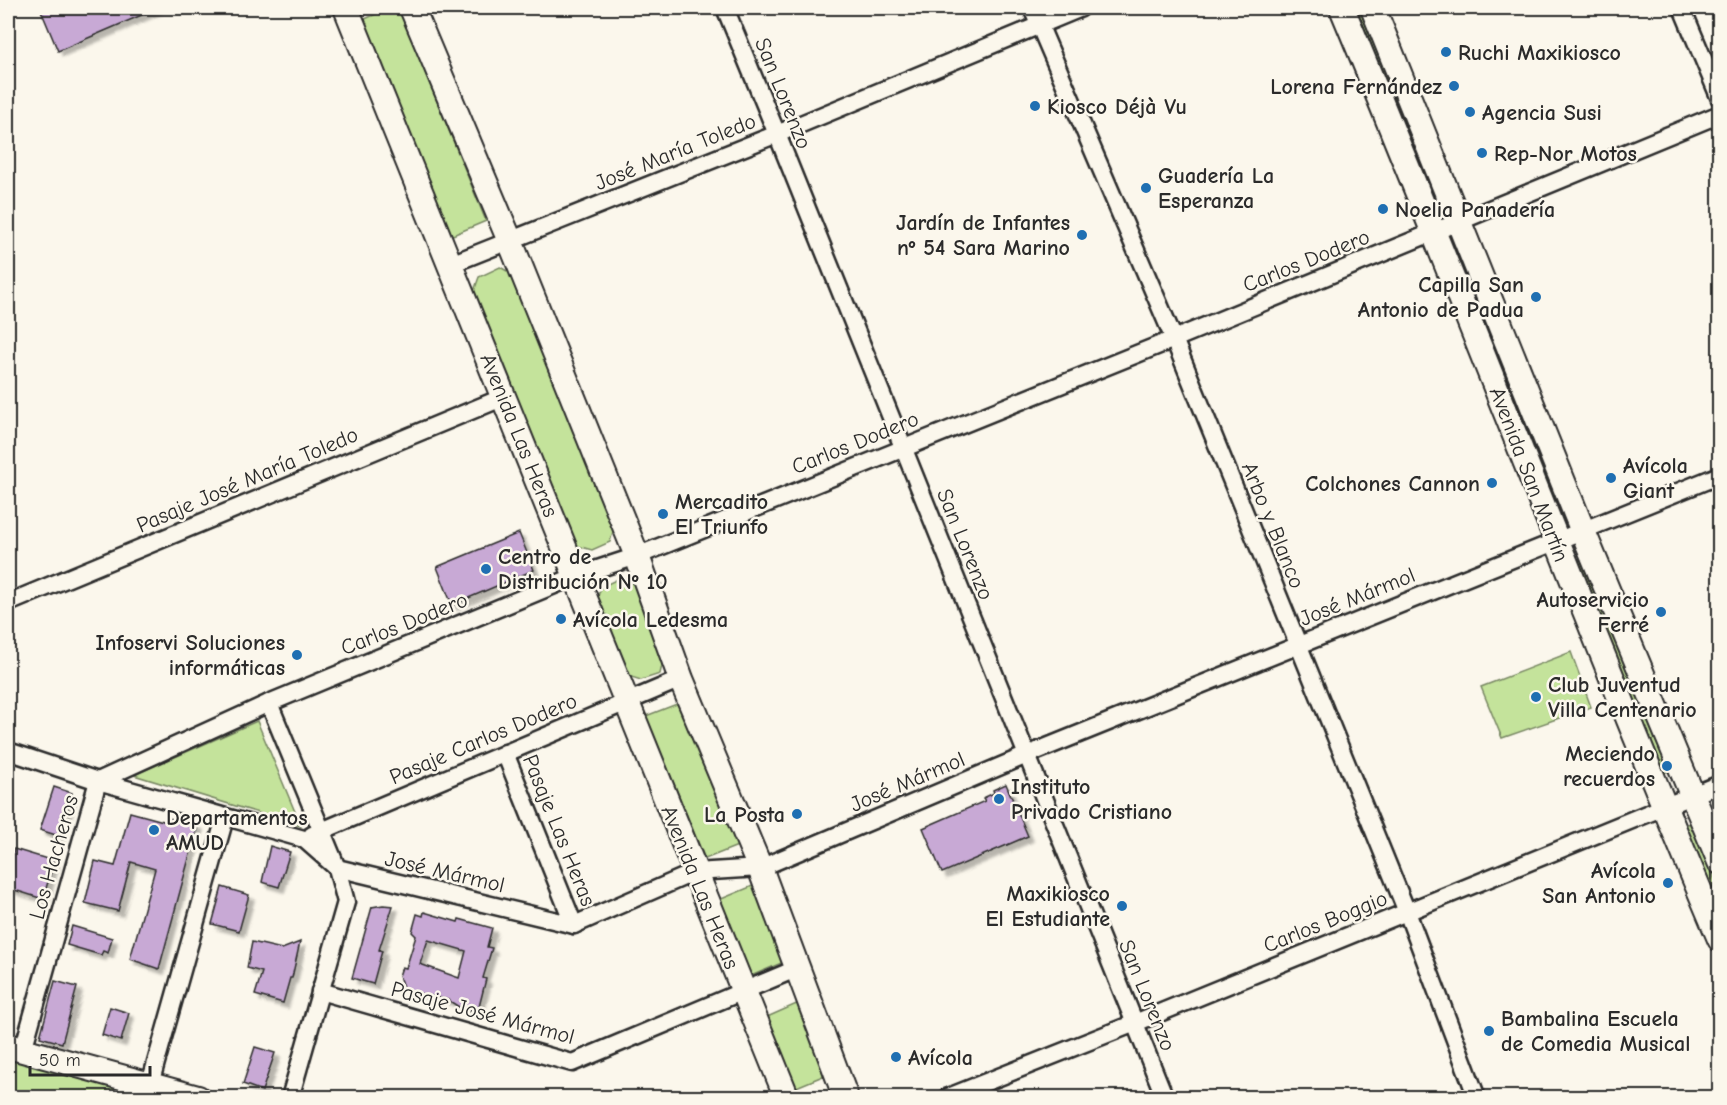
<svg xmlns="http://www.w3.org/2000/svg" width="1727" height="1105" font-family="'Comic Neue',sans-serif">
	<style>
		.green { fill: #c4e39b; stroke: #788763; stroke-width: 1.5 }
		.building { fill: #c8a9d5; stroke: #2b2b2b; stroke-width: 1.5; fill-rule: evenodd; filter: url(#shadow) }
		.lines { fill: none; stroke-linecap: round; stroke-linejoin: round }
		.minor-casing { stroke: #2b2b2b; stroke-width: 21 }
		.secondary-casing { stroke: #2b2b2b; stroke-width: 28 }
		.minor { stroke: #fbf7ec; stroke-width: 16 }
		.secondary { stroke: #fbf7ec; stroke-width: 24 }
		.poi-dot { fill: #1f6fb2; stroke: #fbf7ec; stroke-width: 2 }
		.labels { text-anchor: middle; stroke-width: 5; stroke-linejoin: round; paint-order: stroke }
		.poi-label { font-size: 22px; font-weight: bold; fill: #2b2b2b; stroke: #fbf7ec; text-anchor: start }
		.street-label { font-size: 22px; fill: #2b2b2b; stroke: #fbf7ec }
	</style>
	<defs>
		<filter id="shadow"><feDropShadow dx="5" dy="5" stdDeviation="1.5" flood-color="#0004"/></filter>
	</defs>
	<rect width="100%" height="100%" fill="#fbf7ec"/>
	<filter id="ink" filterUnits="userSpaceOnUse"><feTurbulence type="fractalNoise" baseFrequency=".0167" numOctaves="2"/><feDisplacementMap in="SourceGraphic" scale="12" xChannelSelector="R" yChannelSelector="G"/><feConvolveMatrix kernelMatrix="1 2 1 2 8 2 1 2 1" color-interpolation-filters="sRGB"/></filter>
	<g filter="url(#ink)">
		<g class="green">
			<path d="M389 8 401 14 486 221 448 237 364 35 365 19Z"/>
			<path d="M1348 8H1360L1437 190 1427 194Z"/>
			<path d="M1463 251 1563 500 1552 505 1452 256Z"/>
			<path d="M500 267 516 276 615 525 610 542 592 550 574 545 473 294 479 277Z"/>
			<path d="M1584 558 1673 769 1661 774 1572 563Z"/>
			<path d="M622 577 635 583 663 661 660 674 641 680 628 676 597 599 601 587Z"/>
			<path d="M1571 652 1591 707 1502 738 1481 687Z"/>
			<path d="M682 702 740 845 705 859 646 716Z"/>
			<path d="M257 721 301 826 134 775Z"/>
			<path d="M1692 822 1719 890V918L1681 827Z"/>
			<path d="M755 885 786 961 751 976 719 900Z"/>
			<path d="M801 1002 830 1073 794 1088 765 1018Z"/>
			<path d="M8 1058 116 1087 123 1097H8Z"/>
		</g>
		<g class="building">
			<path d="M40 8H158L58 51Z"/>
			<path d="M519 533 534 570 452 605 437 567Z"/>
			<path d="M1006 784 1028 836 942 873 923 828 985 801 983 798 994 793 993 790Z"/>
			<path d="M54 787 72 793 59 836 40 830Z"/>
			<path d="M130 812 167 822 168 818 198 825 159 969 130 959 155 869 131 862 118 911 85 903 95 861 115 866Z"/>
			<path d="M270 846 290 852 279 887 262 882Z"/>
			<path d="M14 849 54 861 43 899 8 888V871Z"/>
			<path d="M222 887 249 895 239 931 212 924Z"/>
			<path d="M383 905 393 906 379 950 382 951 373 984 352 978 372 907Z"/>
			<path d="M424 912 458 922 459 919 492 928 487 947 492 948 483 978 486 979 478 1011 459 1007 448 1000 404 990 399 976 402 967 406 968 416 936 412 932 417 914 423 916ZM428 940 466 951 459 978 420 964Z"/>
			<path d="M72 926 112 938 108 953 103 951 101 955 67 945Z"/>
			<path d="M252 942 282 949 300 942 292 978H290L283 1003 255 995 262 972 247 968Z"/>
			<path d="M55 981 77 987 62 1043 40 1037Z"/>
			<path d="M110 1007 129 1013 121 1041 102 1035Z"/>
			<path d="M255 1047 275 1053 262 1091 243 1084Z"/>
		</g>
		<g class="lines">
			<g class="minor-casing">
				<g id="minor">
					<path d="M725 8 777 134 1165 1098"/>
					<path d="M1032 8 1174 339 1407 912 1477 1098"/>
					<path d="M1682 8 1720 99"/>
					<path d="M451 264 777 134 1081 8"/>
					<path d="M8 603 504 397"/>
					<path d="M269 703 337 868 346 902 290 1098"/>
					<path d="M8 751 98 781 304 839 337 868 574 925 695 872 760 868 1027 755 1720 475"/>
					<path d="M505 753 574 925"/>
					<path d="M98 781 269 703 576 576 637 556 1174 339 1720 114"/>
					<path d="M312 835 681 679"/>
					<path d="M320 991 572 1063 798 968"/>
					<path d="M23 1050 98 781"/>
					<path d="M146 1098 225 818"/>
					<path d="M946 1098 1135 1023 1720 784"/>
				</g>
			</g>
			<g class="secondary-casing">
				<g id="secondary">
					<path d="M346 8 787 1098"/>
					<path d="M412 8 510 241 637 556 681 679 760 868 846 1098"/>
					<path d="M1342 8C1471 317 1589 631 1720 939"/>
					<path d="M1373 8 1582 529 1720 862"/>
					<path d="M8 1046 198 1098"/>
				</g>
			</g>
			<use href="#minor" class="minor"/>
			<use href="#secondary" class="secondary"/>
		</g>
	</g>
	<g class="poi-dot">
		<circle cx="1446" cy="52" r="6"/>
		<circle cx="1454" cy="86" r="6"/>
		<circle cx="1035" cy="106" r="6"/>
		<circle cx="1470" cy="112" r="6"/>
		<circle cx="1482" cy="153" r="6"/>
		<circle cx="1146" cy="188" r="6"/>
		<circle cx="1383" cy="209" r="6"/>
		<circle cx="1082" cy="235" r="6"/>
		<circle cx="1536" cy="297" r="6"/>
		<circle cx="1611" cy="478" r="6"/>
		<circle cx="1492" cy="483" r="6"/>
		<circle cx="663" cy="514" r="6"/>
		<circle cx="486" cy="569" r="6"/>
		<circle cx="1661" cy="612" r="6"/>
		<circle cx="561" cy="619" r="6"/>
		<circle cx="297" cy="655" r="6"/>
		<circle cx="1536" cy="697" r="6"/>
		<circle cx="1667" cy="766" r="6"/>
		<circle cx="999" cy="799" r="6"/>
		<circle cx="797" cy="814" r="6"/>
		<circle cx="154" cy="830" r="6"/>
		<circle cx="1668" cy="883" r="6"/>
		<circle cx="1122" cy="906" r="6"/>
		<circle cx="1489" cy="1031" r="6"/>
		<circle cx="896" cy="1057" r="6"/>
	</g>
	<g class="labels">
		<g class="poi-label">
			<text x="1458" y="60">Ruchi Maxikiosco</text>
			<text x="1442" y="94" text-anchor="end">Lorena Fernández</text>
			<text x="1047" y="114">Kiosco Déjà Vu</text>
			<text x="1482" y="120">Agencia Susi</text>
			<text x="1494" y="161">Rep-Nor Motos</text>
			<text x="1158" y="183">Guadería La<tspan x="1158" dy="25">Esperanza</tspan></text>
			<text x="1395" y="217">Noelia Panadería</text>
			<text x="1070" y="230" text-anchor="end">Jardín de Infantes<tspan x="1070" dy="25">nº 54 Sara Marino</tspan></text>
			<text x="1524" y="292" text-anchor="end">Capilla San<tspan x="1524" dy="25">Antonio de Padua</tspan></text>
			<text x="1623" y="473">Avícola<tspan x="1623" dy="25">Giant</tspan></text>
			<text x="1480" y="491" text-anchor="end">Colchones Cannon</text>
			<text x="675" y="509">Mercadito<tspan x="675" dy="25">El Triunfo</tspan></text>
			<text x="498" y="564">Centro de<tspan x="498" dy="25">Distribución Nº 10</tspan></text>
			<text x="1649" y="607" text-anchor="end">Autoservicio<tspan x="1649" dy="25">Ferré</tspan></text>
			<text x="573" y="627">Avícola Ledesma</text>
			<text x="285" y="650" text-anchor="end">Infoservi Soluciones<tspan x="285" dy="25">informáticas</tspan></text>
			<text x="1548" y="692">Club Juventud<tspan x="1548" dy="25">Villa Centenario</tspan></text>
			<text x="1655" y="761" text-anchor="end">Meciendo<tspan x="1655" dy="25">recuerdos</tspan></text>
			<text x="1011" y="794">Instituto<tspan x="1011" dy="25">Privado Cristiano</tspan></text>
			<text x="785" y="822" text-anchor="end">La Posta</text>
			<text x="166" y="825">Departamentos<tspan x="166" dy="25">AMUD</tspan></text>
			<text x="1656" y="878" text-anchor="end">Avícola<tspan x="1656" dy="25">San Antonio</tspan></text>
			<text x="1110" y="901" text-anchor="end">Maxikiosco<tspan x="1110" dy="25">El Estudiante</tspan></text>
			<text x="1501" y="1026">Bambalina Escuela<tspan x="1501" dy="25">de Comedia Musical</tspan></text>
			<text x="908" y="1065">Avícola</text>
		</g>
		<g class="street-label">
			<text transform="translate(784 93) rotate(68)" y="8">San Lorenzo</text>
			<text transform="translate(675 151) rotate(-22)" y="8">José María Toledo</text>
			<text transform="translate(1306 260) rotate(-22)" y="8">Carlos Dodero</text>
			<text transform="translate(520 435) rotate(68)" y="8">Avenida Las Heras</text>
			<text transform="translate(855 442) rotate(-22)" y="8">Carlos Dodero</text>
			<text transform="translate(1530 474) rotate(69)" y="8">Avenida San Martín</text>
			<text transform="translate(247 479) rotate(-23)" y="8">Pasaje José María Toledo</text>
			<text transform="translate(1274 525) rotate(68)" y="8">Arbo y Blanco</text>
			<text transform="translate(966 544) rotate(68)" y="8">San Lorenzo</text>
			<text transform="translate(1357 596) rotate(-22)" y="8">José Mármol</text>
			<text transform="translate(404 623) rotate(-22)" y="8">Carlos Dodero</text>
			<text transform="translate(483 738) rotate(-23)" y="8">Pasaje Carlos Dodero</text>
			<text transform="translate(907 781) rotate(-23)" y="8">José Mármol</text>
			<text transform="translate(560 830) rotate(68)" y="8">Pasaje Las Heras</text>
			<text transform="translate(53 857) rotate(-74)" y="8">Los Hacheros</text>
			<text transform="translate(445 871) rotate(13)" y="8">José Mármol</text>
			<text transform="translate(701 887) rotate(68)" y="8">Avenida Las Heras</text>
			<text transform="translate(1325 921) rotate(-22)" y="8">Carlos Boggio</text>
			<text transform="translate(1148 995) rotate(68)" y="8">San Lorenzo</text>
			<text transform="translate(483 1012) rotate(15)" y="8">Pasaje José Mármol</text>
		</g>
	</g>
	<rect width="1727" height="1105" fill="none" stroke="#fbf7ec" stroke-width="30"/>
	<rect x="15" y="15" width="1697" height="1075" fill="none" stroke="#2b2b2b" stroke-width="2" filter="url(#ink)"/>
	<path d="M30 1066v9h120v-9" fill="none" stroke="#2b2b2b" stroke-width="3"/>
	<text x="39" y="1066" font-size="18" fill="#2b2b2b" stroke="#fbf7ec" stroke-width="4.5" paint-order="stroke">50 m</text>
</svg>
